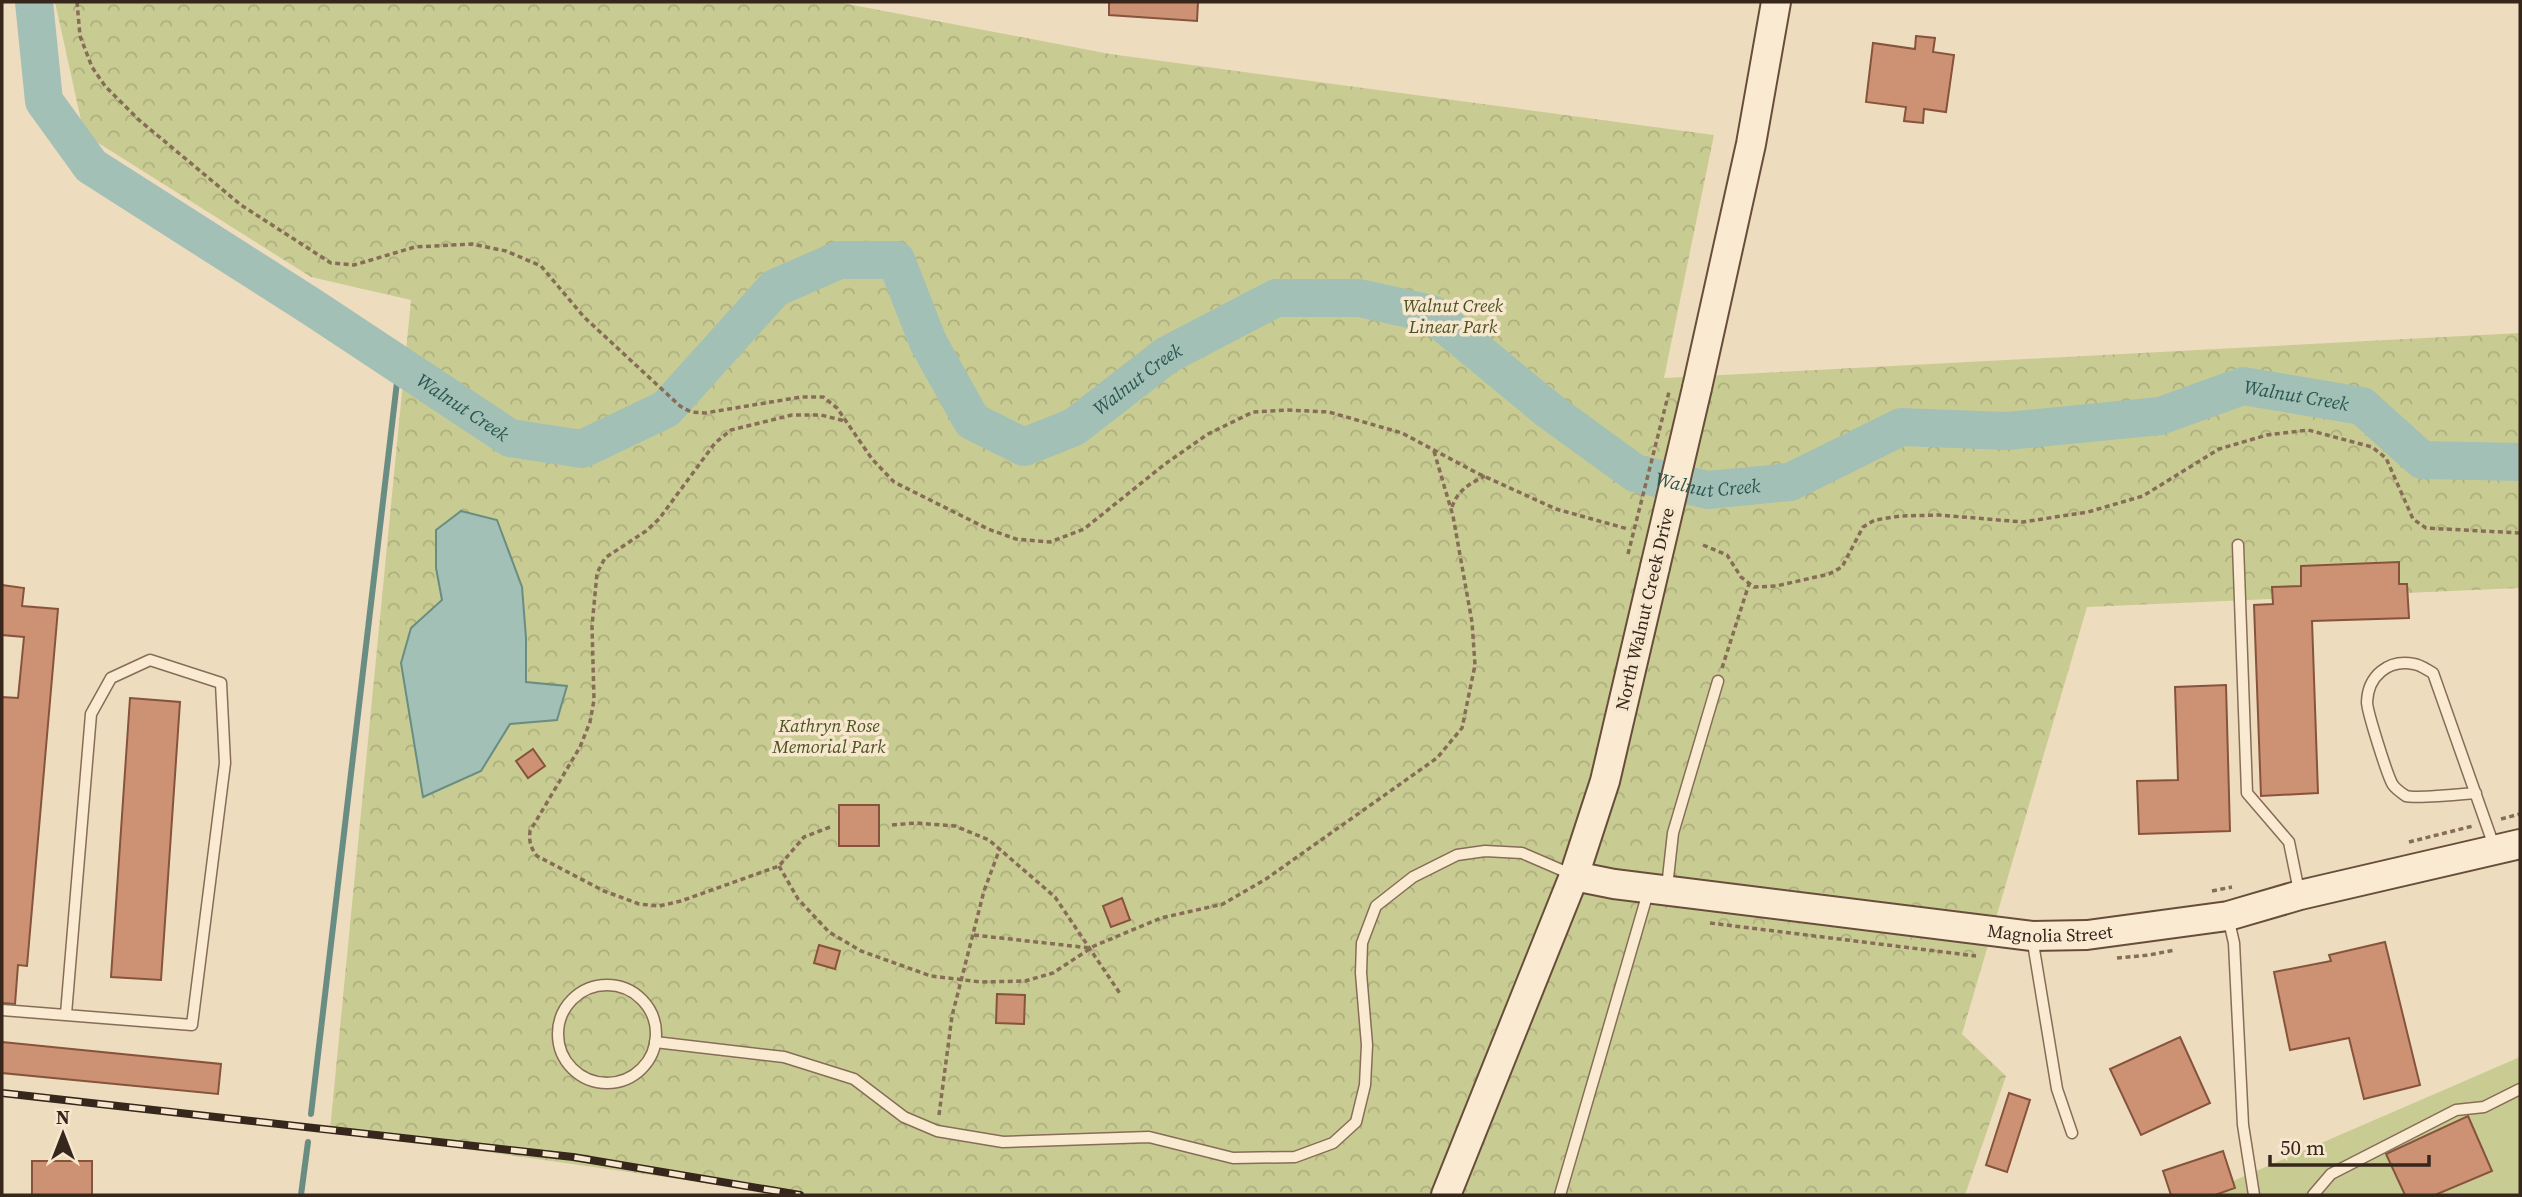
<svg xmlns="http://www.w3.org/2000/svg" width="2522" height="1197" font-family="'Source Serif 4',serif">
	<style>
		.forest { fill: url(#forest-crowns) }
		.garden { fill: #c9cc92 }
		.water { fill: #a2c0b5; stroke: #698d82; stroke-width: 2 }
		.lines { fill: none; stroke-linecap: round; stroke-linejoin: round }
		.stream { stroke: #698d82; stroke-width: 6 }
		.river { stroke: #a2c0b5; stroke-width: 38 }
		.building { fill: #cd9273; stroke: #86543c; stroke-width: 2 }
		.lane-casing { stroke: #876d57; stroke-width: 13 }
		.secondary-casing { stroke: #684e3a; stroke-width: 32 }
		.path { stroke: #876d57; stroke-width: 3.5; stroke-dasharray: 5 3.5; stroke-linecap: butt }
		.lane { stroke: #f9ead1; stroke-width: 10 }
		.secondary { stroke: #f9ead1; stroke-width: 28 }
		.rail-casing { stroke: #36261c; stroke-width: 8 }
		.rail { stroke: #f6e7ce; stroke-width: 5; stroke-dasharray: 16; stroke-linecap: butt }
		.secondary-bridge-casing { stroke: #684e3a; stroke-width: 32; stroke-linecap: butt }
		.path-bridge { stroke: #876d57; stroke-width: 3.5; stroke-dasharray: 5 3.5; stroke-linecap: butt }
		.secondary-bridge { stroke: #f9ead1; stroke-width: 28 }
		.labels { text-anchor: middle; stroke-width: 7; stroke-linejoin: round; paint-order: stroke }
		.park-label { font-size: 18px; font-style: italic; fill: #4a5222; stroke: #f6e7ce }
		.street-label { font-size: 18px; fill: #36261c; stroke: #f6e7ce }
		.water-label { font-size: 19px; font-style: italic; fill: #2a5650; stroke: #f6e7ce }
	</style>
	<defs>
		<pattern id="forest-crowns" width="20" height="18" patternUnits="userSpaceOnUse" patternTransform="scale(1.75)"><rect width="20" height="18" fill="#c9cc92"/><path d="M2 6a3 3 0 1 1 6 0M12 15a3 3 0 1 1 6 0" fill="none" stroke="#adaf7d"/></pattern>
	</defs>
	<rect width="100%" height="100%" fill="#eedcbe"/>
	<path class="forest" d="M55 2H837L1110 54 1714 135 1664 378 2520 333V588L2087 607 1962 1034 2006 1076 1965 1195H793L330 1130 411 300 311 277 84 134Z"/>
	<path class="garden" d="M2520 1057V1195H2201Z"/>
	<path class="water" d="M461 511 497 520 522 587 526 638V682L567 686 557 720 510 724 481 771 423 797 401 663 411 628 442 600 436 568V530Z"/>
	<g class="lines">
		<g class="stream">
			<path d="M311 1114 399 365"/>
			<path d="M301 1195 308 1142"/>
		</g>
		<path class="river" id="s1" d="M34 2 44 101 91 166 312 307 510 438 582 449 666 409 775 288 839 260H896L928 342 972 421 1024 447 1074 427 1167 355 1276 298H1359L1432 314 1551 412 1635 473 1708 490 1790 482 1901 427 2007 431 2160 416 2243 386 2362 406 2422 460 2520 462"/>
	</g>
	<g class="building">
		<path d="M1109 2H1198L1197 21 1109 15Z"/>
		<path d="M1916 36 1935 38 1933 52 1954 55 1946 112 1924 109 1923 123 1904 121 1906 107 1866 102 1873 43 1915 49Z"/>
		<path d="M2399 562V584H2407L2409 618 2312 621 2318 793 2261 796 2254 605 2273 604 2272 587 2301 586V566Z"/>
		<path d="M2 585 24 588 22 606 58 609 27 966 18 965 15 1004 2 1003V697L18 698 24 637 2 635Z"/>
		<path d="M2226 685 2230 831 2139 834 2137 781 2178 780 2175 687Z"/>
		<path d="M130 698 180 702 161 980 111 977Z"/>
		<path d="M533 749 545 766 528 778 516 761Z"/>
		<rect x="839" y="805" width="40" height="41"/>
		<path d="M1122 898 1130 920 1111 927 1103 906Z"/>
		<path d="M2385 942 2420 1085 2364 1099 2349 1038 2290 1050 2274 972 2331 961 2329 955Z"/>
		<path d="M819 945 840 951 835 969 814 963Z"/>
		<path d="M997 994 1025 995 1024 1024 996 1023Z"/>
		<path d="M2180 1037 2210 1103 2141 1135 2110 1069Z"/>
		<path d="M2 1042 221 1064 218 1094 2 1073Z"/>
		<path d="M2009 1093 2030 1100 2007 1172 1986 1165Z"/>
		<path d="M2468 1116 2492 1171 2435 1195H2405L2386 1154Z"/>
		<path d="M2223 1151 2235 1188 2215 1195H2171L2163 1171Z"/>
		<rect x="32" y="1161" width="60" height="34"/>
	</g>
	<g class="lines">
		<g class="lane-casing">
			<g id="lane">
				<path d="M2238 545 2247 793 2289 842 2299 891"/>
				<path d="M2476 793C2464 794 2415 799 2406 796 2403 794 2395 788 2393 785 2388 778 2367 711 2367 702 2368 676 2388 659 2414 664 2421 665 2427 670 2433 673L2494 846"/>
				<path d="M1667 887 1673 833 1718 681"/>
				<path d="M2228 917 2234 943 2243 1125 2254 1195"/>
				<path d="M2032 937 2057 1089 2072 1133"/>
				<circle cx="607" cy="1034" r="49"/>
				<path d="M2 1010 192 1025 225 763 221 683 150 660 111 678 91 714 66 1014"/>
				<path d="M655 1042 784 1057 854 1079 904 1117 937 1131 1003 1142 1149 1137 1233 1158 1295 1157 1333 1143 1356 1122 1365 1085 1367 1045 1361 973 1362 943 1376 906 1413 877 1457 855 1485 851 1522 853 1573 875"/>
				<path d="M1560 1195 1649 889"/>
				<path d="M2313 1195 2331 1174 2456 1110 2484 1107 2520 1089"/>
			</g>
		</g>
		<g class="secondary-casing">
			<g id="secondary">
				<path d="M1697 388 1751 144 1776 2"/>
				<path id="s2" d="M1574 876 1614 884 2032 936 2087 935 2228 916 2300 895 2520 844"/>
				<path d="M1446 1195 1574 876 1605 781 1655 567"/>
			</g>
		</g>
		<g class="path">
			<path d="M77 2 80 36 92 67 105 86 139 120 241 205 331 263 354 265 415 247 472 244 506 251 541 266 584 317 680 406 691 412 705 413 801 397H823L837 408 872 459 894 482 988 529 1016 539 1050 542 1084 529 1165 464 1208 434 1253 412 1287 410 1329 412 1402 433 1477 473 1556 509 1628 529"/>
			<path d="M1452 507C1458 490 1469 484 1485 476"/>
			<path d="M1703 545 1727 555 1741 577 1754 587 1776 586 1829 574 1842 567 1863 527 1875 520 1901 516 1939 515 2023 522 2088 512 2143 496 2219 449 2267 435 2308 430 2372 447 2386 458 2413 519 2426 528 2520 533"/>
			<path d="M1722 668 1749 584"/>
			<path d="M2501 819 2520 814"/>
			<path d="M892 825 916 823 955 826 989 840 1055 897 1121 995"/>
			<path d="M830 827 804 837 779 866 681 901 659 906 639 904 604 891 537 856C530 847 529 841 530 831L580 747 590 722 594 700 592 626 597 573 605 558 646 531 659 519 715 443 731 430 792 415H821L845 421"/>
			<path d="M2409 842 2473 826"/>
			<path d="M779 866 798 899 829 932 861 951 931 976 981 982 1025 981 1053 973 1094 946 1161 918 1223 904 1266 879 1437 758 1462 728 1475 665 1472 622 1453 516 1433 448"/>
			<path d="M2212 891 2232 887"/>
			<path d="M1710 923 1976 956"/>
			<path d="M974 935 1090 948"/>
			<path d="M2117 958 2149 955 2175 950"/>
			<path d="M939 1115 952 1016 984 891 1000 848"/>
		</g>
		<use href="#lane" class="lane"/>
		<use href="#secondary" class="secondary"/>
		<g class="rail-casing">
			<path id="rail" d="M2 1093 573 1157 800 1195"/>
		</g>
		<use href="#rail" class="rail"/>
		<g class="secondary-bridge-casing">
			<path id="secondary-bridge" d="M1655 567 1697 388"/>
		</g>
		<path class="path-bridge" d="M1628 554 1669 392"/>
		<use href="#secondary-bridge" class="secondary-bridge"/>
	</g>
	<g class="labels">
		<g class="park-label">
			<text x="1453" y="312">Walnut Creek<tspan x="1453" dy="21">Linear Park</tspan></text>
			<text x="829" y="732">Kathryn Rose<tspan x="829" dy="21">Memorial Park</tspan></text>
		</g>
		<g class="street-label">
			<text transform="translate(1645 609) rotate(-77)" y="6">North Walnut Creek Drive</text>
			<text dy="6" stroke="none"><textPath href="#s2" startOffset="480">Magnolia Street</textPath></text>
		</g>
		<g class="water-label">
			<text dy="7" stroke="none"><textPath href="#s1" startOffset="1505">Walnut Creek</textPath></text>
			<text dy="7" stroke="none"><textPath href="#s1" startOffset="2765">Walnut Creek</textPath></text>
			<text dy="7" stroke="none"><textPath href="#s1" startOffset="623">Walnut Creek</textPath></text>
			<text dy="7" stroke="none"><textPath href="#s1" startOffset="2156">Walnut Creek</textPath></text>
		</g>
	</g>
	<rect width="2522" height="1197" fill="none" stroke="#36261c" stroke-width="7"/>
	<g transform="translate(63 1134)" stroke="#f6e7ce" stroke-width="5" paint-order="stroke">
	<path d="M0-5L12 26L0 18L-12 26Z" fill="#36261c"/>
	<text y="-10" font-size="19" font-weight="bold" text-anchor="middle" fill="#36261c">N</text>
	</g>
	<path d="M2270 1155v10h159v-10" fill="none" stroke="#36261c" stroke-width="3.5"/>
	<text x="2280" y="1155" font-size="21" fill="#36261c" stroke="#f6e7ce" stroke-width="5" paint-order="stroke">50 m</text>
</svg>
